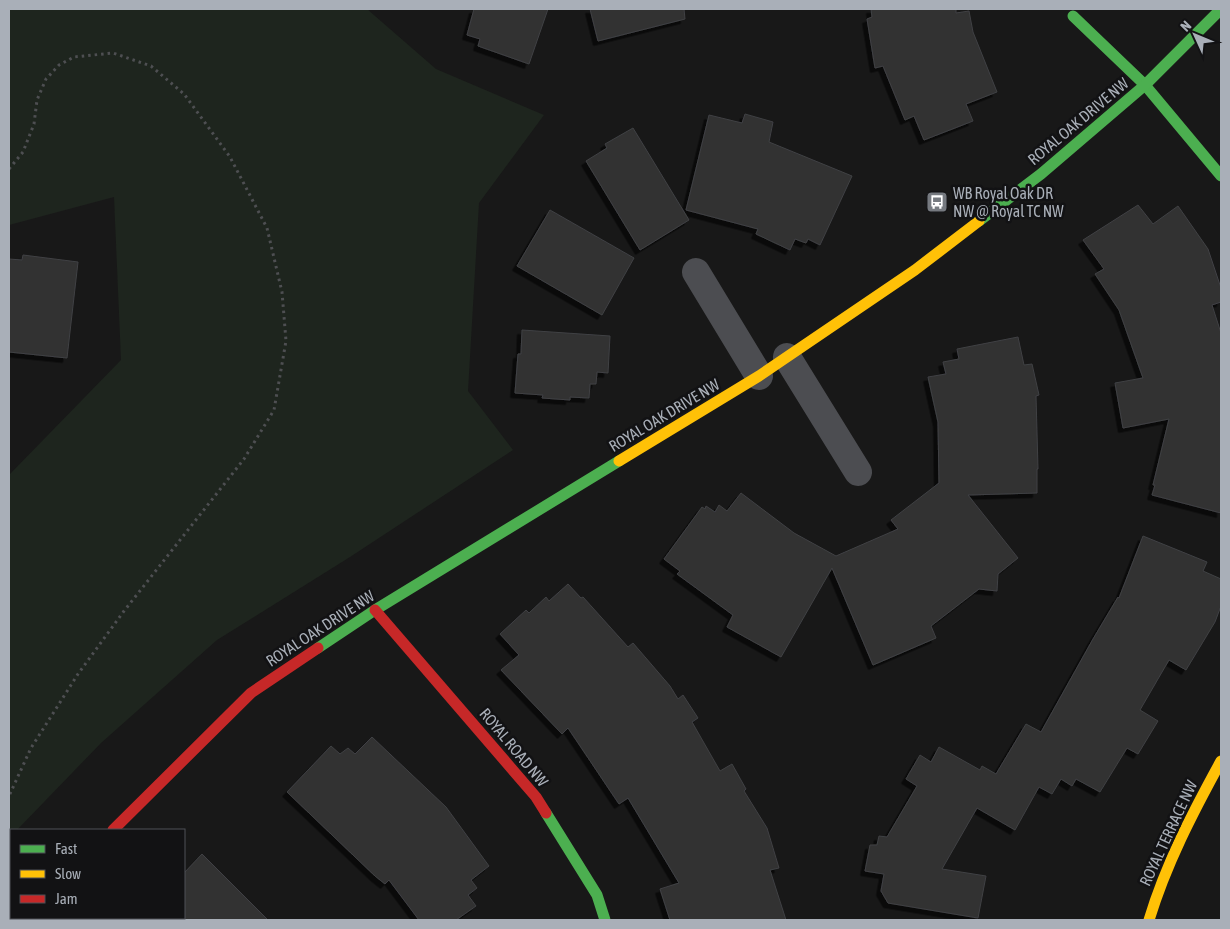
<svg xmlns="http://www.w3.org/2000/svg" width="1230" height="929" font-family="'Asap Condensed',sans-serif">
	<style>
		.green { fill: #1e251e }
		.building { fill: #313132; stroke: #404144; filter: url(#shadow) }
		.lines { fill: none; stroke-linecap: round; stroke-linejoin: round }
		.path { stroke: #4e4f52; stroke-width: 3; stroke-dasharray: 2.5 4; stroke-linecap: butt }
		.street { stroke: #4c4d51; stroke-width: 28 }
		.fast { stroke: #4caf50; stroke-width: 11 }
		.slow { stroke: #ffc107; stroke-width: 11 }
		.jam { stroke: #c62828; stroke-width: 11 }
		.labels { text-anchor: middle; stroke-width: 5; stroke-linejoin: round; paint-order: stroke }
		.street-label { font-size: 16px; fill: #a9afb8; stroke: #121214 }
		.poi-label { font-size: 16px; fill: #a9afb8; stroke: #121214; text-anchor: start }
	</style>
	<defs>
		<filter id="shadow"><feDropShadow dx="-4.5" dy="4.5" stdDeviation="0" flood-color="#0009"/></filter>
	</defs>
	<rect width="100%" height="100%" fill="#181818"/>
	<path class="green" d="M9 9H367L436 69 544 115 479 203 468 391 513 450 350 557 217 640 101 743 17 830H11V836L9 839V475L121 360 114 197 9 225Z"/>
	<g class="building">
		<path d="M474 9H548L529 64 478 46 480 39 467 35Z"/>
		<path d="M590 9H684L685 19 598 41Z"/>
		<path d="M871 9H956V13L969 11 973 32 997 92 966 104 973 121 924 140 914 116 905 120 883 66 875 68 867 19 872 17Z"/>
		<path d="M745 114 773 122 769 142 852 176 820 245 808 239 806 243 795 239 790 250 756 234 758 229 686 210 709 115 742 123Z"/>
		<path d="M633 128 689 220 640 250 586 161 607 148 605 144Z"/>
		<path d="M1138 205 1153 224 1178 206 1208 249 1221 288V302L1212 305 1221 333V513L1152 495 1155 485H1153L1169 419 1123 428 1115 383 1143 378 1119 310 1095 274 1104 269 1083 240Z"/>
		<path d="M550 210 634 258 602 315 517 266Z"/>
		<path d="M23 255 78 262 67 358 9 352V259L22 260Z"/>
		<path d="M522 330 610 336 608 373 597 372 596 384H590L589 398 570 397V400L542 398 543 395 515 393 518 354H521Z"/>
		<path d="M1018 337 1024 365 1032 364 1039 395 1036 396 1038 469H1037V493L968 495 1018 558 998 574 997 591 979 589 931 626 936 638 873 665 832 568 781 657 727 627 733 615 677 574 680 571 664 559 702 507 705 509 706 506 715 512 719 505 727 511 741 493 794 533 836 556 898 529 891 520 939 483 938 422 928 377 946 374 943 362 959 359 957 349Z"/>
		<path d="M1143 536 1207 562 1203 571 1221 579V606L1215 622 1186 670 1169 660 1140 710 1158 721 1138 754 1127 748 1100 792 1076 779 1072 786 1061 779 1052 794 1039 787 1015 830 977 808 942 869 986 876 978 918 888 903 881 891 884 874 865 871 870 845H877L879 836 887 837 917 786 906 779 920 755 931 762 939 747 980 770 982 766 996 774 1026 724 1041 732 1093 639 1118 597 1119 598Z"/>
		<path d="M568 584 581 598 583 597 628 647 633 643 670 686 678 699 683 695 698 718 692 722 720 771 732 764 746 789 744 791 767 828 779 868 770 870 786 920H670L660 889 679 883 628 798 619 804 568 728 562 734 501 670 519 655 500 634 526 610 529 613 546 597 549 601Z"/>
		<path d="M372 737 446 807 489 866 471 880 477 888 468 895 476 906 456 920H419L389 880 385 884 375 876 287 792 331 746 340 754 348 748 355 754Z"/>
		<path d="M202 854 268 920H184V873Z"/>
	</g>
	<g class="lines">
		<g class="path">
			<path d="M9 169 23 152 34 124 37 100 46 79 59 65 74 57 113 53 151 66 184 94 230 157 267 228 282 292 286 341 274 410 244 459 124 611 78 674 31 748 9 796"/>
			<path d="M9 871 11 874"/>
		</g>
		<g class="street">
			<path d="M696 272 759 376"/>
			<path d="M787 357 858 472"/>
		</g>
		<g class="fast">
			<path d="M1073 16 1145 85 1221 176"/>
			<path d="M979 221 1041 174 1145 85 1221 9"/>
			<path d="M318 648 375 610 619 461"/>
			<path d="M546 813 597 895 605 920"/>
			<path d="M24 920 26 918"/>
		</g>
		<g class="slow">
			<path d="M619 461 759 376 915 270 979 221"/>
			<path d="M1149 920C1166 864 1193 812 1221 761"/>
		</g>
		<g class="jam">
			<path d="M375 610 536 797 546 813"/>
			<path d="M113 830 251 693 318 648"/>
		</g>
	</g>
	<defs>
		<g id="bus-square" transform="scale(1.125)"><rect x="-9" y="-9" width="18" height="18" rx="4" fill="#767a80" stroke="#121214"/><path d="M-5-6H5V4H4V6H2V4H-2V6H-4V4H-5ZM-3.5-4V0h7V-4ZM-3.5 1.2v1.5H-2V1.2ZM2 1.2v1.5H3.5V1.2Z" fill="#fff"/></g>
	</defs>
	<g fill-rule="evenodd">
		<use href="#bus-square" x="937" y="202"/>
	</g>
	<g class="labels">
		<g class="street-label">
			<text transform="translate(1078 121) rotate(-40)" y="6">ROYAL OAK DRIVE NW</text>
			<text transform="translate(664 415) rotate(-31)" y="6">ROYAL OAK DRIVE NW</text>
			<text transform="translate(320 628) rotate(-33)" y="6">ROYAL OAK DRIVE NW</text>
			<text transform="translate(514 747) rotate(50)" y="6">ROYAL ROAD NW</text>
			<text transform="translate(1168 833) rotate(-65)" y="6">ROYAL TERRACE NW</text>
		</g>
		<g class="poi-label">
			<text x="953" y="199">WB Royal Oak DR<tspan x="953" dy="18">NW @ Royal TC NW</tspan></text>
		</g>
	</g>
	<rect width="1230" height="929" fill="none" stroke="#a9afb8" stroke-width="20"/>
	<rect x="10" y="829" width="175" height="90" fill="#121214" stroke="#4e5156"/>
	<rect x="20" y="845" width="25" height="8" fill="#4caf50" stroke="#4e5156"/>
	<text x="55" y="854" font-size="15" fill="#a9afb8">Fast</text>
	<rect x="20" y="870" width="25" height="8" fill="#ffc107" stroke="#4e5156"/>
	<text x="55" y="879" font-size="15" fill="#a9afb8">Slow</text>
	<rect x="20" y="895" width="25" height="8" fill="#c62828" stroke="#4e5156"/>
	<text x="55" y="904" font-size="15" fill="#a9afb8">Jam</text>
	<g transform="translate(1195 35) rotate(314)" stroke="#121214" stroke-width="4" paint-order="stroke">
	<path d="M0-4L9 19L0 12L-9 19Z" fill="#a9afb8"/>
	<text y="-8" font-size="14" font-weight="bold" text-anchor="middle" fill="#a9afb8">N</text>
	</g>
</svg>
